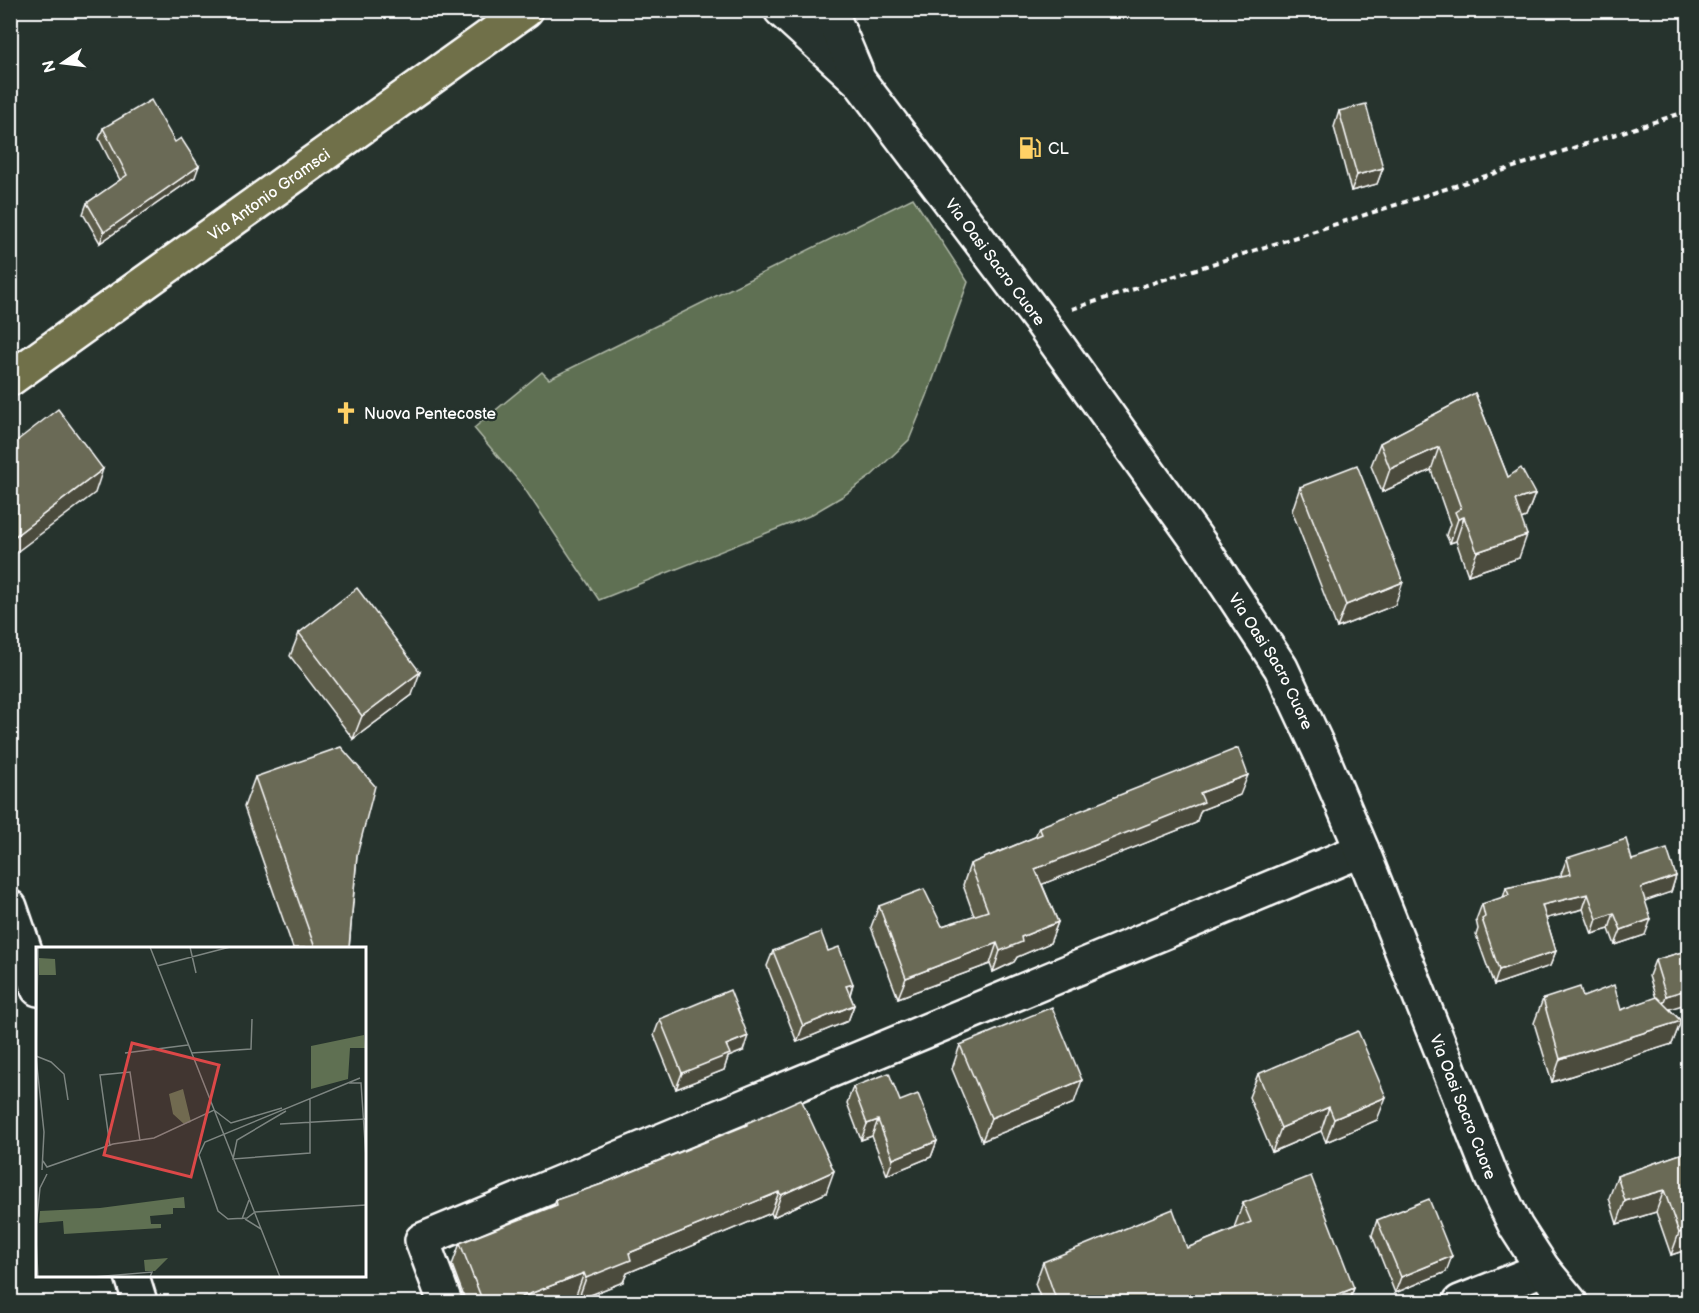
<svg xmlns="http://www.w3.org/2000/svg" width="1699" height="1313" font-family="'Balsamiq Sans',sans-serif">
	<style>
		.green { fill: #5f7052; stroke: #afb8a8; stroke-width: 1.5 }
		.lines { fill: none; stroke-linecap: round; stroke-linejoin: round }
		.street-casing { stroke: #fff; stroke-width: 38 }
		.secondary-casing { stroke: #fff; stroke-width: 38 }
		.primary-casing { stroke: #fff; stroke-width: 38 }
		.path { stroke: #fff; stroke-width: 4; stroke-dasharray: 6 4.5; stroke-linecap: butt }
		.street { stroke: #26332d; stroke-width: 33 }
		.secondary { stroke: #26332d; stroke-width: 33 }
		.primary { stroke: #6f704a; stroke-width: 33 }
		.wall { fill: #5c5c4a; stroke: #fff; stroke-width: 1.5 }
		.shaded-wall { fill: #4b4b3c; stroke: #fff; stroke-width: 1.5 }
		.building { fill: #6b6b56; stroke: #fff; stroke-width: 1.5 }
		.labels { text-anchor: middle; stroke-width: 4.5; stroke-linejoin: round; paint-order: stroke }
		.poi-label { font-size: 16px; fill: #fff; stroke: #26332d; text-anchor: start }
		.street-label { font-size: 16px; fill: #fff; stroke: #26332d }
		.inset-road { fill: none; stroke: #7d8581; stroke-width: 1.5 }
		.view { fill: #dc4848; fill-opacity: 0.15; stroke: #dc4848; stroke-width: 3 }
		.inset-edge { fill: none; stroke: #fff; stroke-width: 3 }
	</style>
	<rect width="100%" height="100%" fill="#26332d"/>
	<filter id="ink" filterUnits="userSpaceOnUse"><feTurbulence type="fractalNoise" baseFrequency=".0167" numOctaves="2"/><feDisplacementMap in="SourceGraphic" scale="12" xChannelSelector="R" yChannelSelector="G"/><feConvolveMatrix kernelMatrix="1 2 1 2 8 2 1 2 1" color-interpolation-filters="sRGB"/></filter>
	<g filter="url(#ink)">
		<path class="green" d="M913 198 968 282 927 396 909 440 871 476 843 496 809 516 599 600 522 485 474 428 542 372 549 379Z"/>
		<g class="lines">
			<g class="street-casing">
				<g id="street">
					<path d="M10 907 38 989"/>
					<path d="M132 1276 140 1302"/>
					<path d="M445 1302 422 1240 1362 850"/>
					<path d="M1460 1302 1543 1269"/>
				</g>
			</g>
			<g class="secondary-casing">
				<g id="secondary">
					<path id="s1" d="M781 10 860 82 1039 319 1200 544 1281 668 1322 756 1362 850 1492 1178 1516 1227 1543 1269 1570 1302"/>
					<path d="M830 10 856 72"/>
				</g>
			</g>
			<g class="primary-casing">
				<g id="primary">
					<path id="s2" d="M10 379 526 10"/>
				</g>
			</g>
			<path class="path" d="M1072 309 1688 111"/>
			<use href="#street" class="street"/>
			<use href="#secondary" class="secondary"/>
			<use href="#primary" class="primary"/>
		</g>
		<g class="wall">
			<path d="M1339 111 1383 168 1377 184 1351 191 1334 127Z"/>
			<path d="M103 128 175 142 195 177 100 243 83 214 87 203 120 180 99 139Z"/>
			<path d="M1475 393 1508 477 1535 494 1526 517 1521 519 1519 558 1468 575 1456 541 1450 543 1446 535 1450 524 1431 470 1382 492 1371 466 1380 443Z"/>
			<path d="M1300 487 1395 605 1337 628 1292 511Z"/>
			<path d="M299 633 412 695 353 739 290 656Z"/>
			<path d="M255 777 357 855 349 948H293L244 807Z"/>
			<path d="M1240 795 1201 810 1196 823 1042 884 1058 922 1050 943 1017 957 1014 962 993 972 990 964 898 998 871 927 879 906 942 926 974 916 963 885 970 864 1035 837 1039 827Z"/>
			<path d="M1567 858 1632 860 1676 876 1671 892 1645 900V935L1615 945 1609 929 1592 934 1583 909 1546 918 1556 951 1550 966 1494 985 1476 935 1478 929 1476 920 1482 904 1503 898 1506 888 1562 876 1561 874Z"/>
			<path d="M1689 950 1669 1009 1681 1021 1672 1044 1552 1082 1534 1023 1543 999 1583 997 1621 1010 1656 998 1649 976 1655 960Z"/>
			<path d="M773 951H828L853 984 850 995 854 1005 848 1021 797 1042 767 966Z"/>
			<path d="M660 1019 743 1051 728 1057 724 1070 676 1089 654 1035Z"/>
			<path d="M960 1045 1074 1103 982 1141 952 1069Z"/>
			<path d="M1258 1074 1377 1120 1326 1142 1321 1131 1272 1152 1249 1097Z"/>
			<path d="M853 1087 900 1101 937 1141 931 1157 887 1175 872 1136 861 1140 847 1103Z"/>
			<path d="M747 1123 826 1193 773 1217 771 1213 627 1273 623 1282 578 1300 576 1295 557 1302H466L452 1265 460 1243 554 1206 556 1200 602 1184 746 1125Z"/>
			<path d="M1689 1151V1249L1671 1255 1656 1212 1617 1224 1609 1198 1617 1176Z"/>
			<path d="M1243 1203 1354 1288 1349 1302H1042L1035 1284 1043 1262 1187 1248 1236 1228 1235 1225Z"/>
			<path d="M1377 1220 1446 1272 1395 1293 1372 1235Z"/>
		</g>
		<g class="shaded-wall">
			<path d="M199 166 195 177 100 243 104 232Z"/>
			<path d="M1383 168 1377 184 1351 191 1357 175Z"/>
			<path d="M1439 447 1431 470 1382 492 1390 469Z"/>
			<path d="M103 469 95 493 10 557V540Z"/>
			<path d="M1535 494 1526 517 1507 524 1515 500Z"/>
			<path d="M1464 517 1456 541 1450 543 1458 519Z"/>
			<path d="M1527 535 1519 558 1468 575 1477 552Z"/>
			<path d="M1403 582 1395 605 1337 628 1346 605Z"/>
			<path d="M420 672 412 695 353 739 362 716Z"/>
			<path d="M1248 775 1240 795 1201 810 1196 823 1028 890 1035 869 1200 793Z"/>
			<path d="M1676 876 1671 892 1636 904 1641 888Z"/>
			<path d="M1588 894 1583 909 1536 921 1542 905Z"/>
			<path d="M1614 913 1609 929 1592 934 1597 919Z"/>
			<path d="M1651 919 1645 935 1615 945 1621 930Z"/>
			<path d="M1058 922 1050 943 1017 957 1014 962 993 972 1000 951 1021 937Z"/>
			<path d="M997 943 990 964 898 998 906 978Z"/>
			<path d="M1556 951 1550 966 1494 985 1499 970Z"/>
			<path d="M853 984 848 1000 846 986Z"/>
			<path d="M1689 989V1003L1660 1012 1666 996Z"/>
			<path d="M854 1005 848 1021 797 1042 803 1026Z"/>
			<path d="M1681 1021 1672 1044 1552 1082 1560 1059Z"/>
			<path d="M748 1036 743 1051 728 1057 724 1070 676 1089 682 1073 726 1045Z"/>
			<path d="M1082 1080 1074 1103 982 1141 991 1118Z"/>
			<path d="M1386 1097 1377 1120 1326 1142 1334 1119Z"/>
			<path d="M1329 1107 1321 1131 1272 1152 1281 1128Z"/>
			<path d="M878 1120 872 1136 861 1140 867 1124Z"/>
			<path d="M937 1141 931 1157 887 1175 893 1159Z"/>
			<path d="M834 1171 826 1193 773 1217 781 1195Z"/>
			<path d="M1664 1190 1656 1212 1617 1224 1625 1201Z"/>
			<path d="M779 1192 771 1213 627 1273 623 1282 578 1300 586 1278 629 1253Z"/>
			<path d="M1689 1229V1249L1671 1255 1679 1233Z"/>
			<path d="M1452 1256 1446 1272 1395 1293 1401 1277Z"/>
			<path d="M584 1273 576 1295 557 1302H509Z"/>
			<path d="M1354 1288 1349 1302H1319Z"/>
		</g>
		<g class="building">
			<path d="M151 100 175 142 181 138 199 166 104 232 87 203 127 175 103 128Z"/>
			<path d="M1366 104 1383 168 1357 175 1339 111Z"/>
			<path d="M1475 393 1508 477 1521 468 1535 494 1515 500 1527 535 1477 552 1464 517 1458 519 1455 512 1461 508 1439 447 1390 469 1380 443Z"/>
			<path d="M58 409 103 469 10 540V446Z"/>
			<path d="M1357 465 1403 582 1346 605 1300 487Z"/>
			<path d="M357 588 420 672 362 716 299 633Z"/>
			<path d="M341 747 375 786 357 855 349 948H315L255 777Z"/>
			<path d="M1238 748 1248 775 1200 793 1204 802 1035 869 1058 922 1021 937 1022 942 1000 951 997 943 906 978 879 906 924 889 942 926 988 911 970 864 1042 834 1039 827Z"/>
			<path d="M1626 839 1632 860 1667 849 1676 876 1641 888 1651 919 1621 930 1614 913 1597 919 1588 894 1542 905 1556 951 1499 970 1482 919 1485 917 1482 904 1509 895 1506 888 1571 874 1567 858Z"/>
			<path d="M821 932 828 951 839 947 853 984 846 986 854 1005 803 1026 773 951Z"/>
			<path d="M1689 950V989L1666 996 1655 960Z"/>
			<path d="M1614 985 1621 1010 1657 997 1681 1021 1560 1059 1543 999 1580 987 1583 997Z"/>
			<path d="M730 990 748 1036 726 1045 730 1054 682 1073 660 1019Z"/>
			<path d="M1052 1007 1082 1080 991 1118 960 1045Z"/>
			<path d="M1358 1031 1386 1097 1334 1119 1329 1107 1281 1128 1258 1074Z"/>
			<path d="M889 1073 900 1101 918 1094 937 1141 893 1159 878 1120 867 1124 853 1087Z"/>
			<path d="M801 1099 834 1171 781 1195 779 1192 629 1253 631 1260 586 1278 584 1273 509 1302H483L460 1243 557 1205 556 1200 602 1184 747 1125V1123Z"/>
			<path d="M1689 1151V1229L1679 1233 1664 1190 1625 1201 1617 1176Z"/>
			<path d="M1311 1176 1354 1288 1319 1302H1057L1043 1262 1173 1209 1187 1248 1251 1222 1243 1203Z"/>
			<path d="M1429 1199 1452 1256 1401 1277 1377 1220Z"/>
			<path d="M1490 1297 1492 1302H1477Z"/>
		</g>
	</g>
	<defs>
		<g id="fuel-bare" transform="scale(1.8)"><path d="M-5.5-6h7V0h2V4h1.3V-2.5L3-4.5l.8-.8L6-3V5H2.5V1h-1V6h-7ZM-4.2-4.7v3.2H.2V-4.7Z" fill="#ffd166" stroke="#26332d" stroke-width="2.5" paint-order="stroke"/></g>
		<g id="church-bare" transform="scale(1.8)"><path d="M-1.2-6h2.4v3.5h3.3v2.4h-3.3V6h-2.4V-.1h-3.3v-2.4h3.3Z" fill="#ffd166" stroke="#26332d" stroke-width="2.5" paint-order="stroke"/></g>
	</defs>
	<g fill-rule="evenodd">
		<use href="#fuel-bare" x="1030" y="148"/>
		<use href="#church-bare" x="346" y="413"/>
	</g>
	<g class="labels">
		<g class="poi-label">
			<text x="1048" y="154">CL</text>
			<text x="364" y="419">Nuova Pentecoste</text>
		</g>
		<g class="street-label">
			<text dy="6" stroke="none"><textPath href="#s2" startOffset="318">Via Antonio Gramsci</textPath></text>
			<text dy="6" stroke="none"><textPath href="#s1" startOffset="332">Via Oasi Sacro Cuore</textPath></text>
			<text dy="6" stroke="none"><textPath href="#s1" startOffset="818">Via Oasi Sacro Cuore</textPath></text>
			<text dy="6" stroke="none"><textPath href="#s1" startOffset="1304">Via Oasi Sacro Cuore</textPath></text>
		</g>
	</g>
	<g transform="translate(36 947)">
		<rect width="330" height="330" fill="#26332d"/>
		<path d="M3 11 19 12 20 28H3ZM328 88 329 101H314L312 132 275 142V99ZM147 142 155 175 148 177 137 167 133 147ZM148 250 149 261H137V267L114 269 115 277H125V281L28 287 27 274 3 276 4 264 64 261ZM132 311 119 324H109L108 313Z" fill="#5f7052"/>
		<path class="inset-road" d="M114 0 244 330M154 0 160 26M121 19 194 0M330 54V98M89 106 152 98M155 106 215 102 216 72M0 109 2 0M0 109 15 115 28 127 32 153M0 110 8 185 6 223M324 131 169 195 163 208 182 264 192 272 211 271 219 265 330 258M313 136H325L330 210M250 164 201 193 197 212 274 206V152M244 177 329 172M74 199 64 128 94 125 104 194M7 214 11 220 77 197 118 191 178 163 195 176 246 161M206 272 213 253M209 272 225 282M0 280 4 241 11 227M0 293 2 330M57 330 116 325 114 330"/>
		<path class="view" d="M96 96 183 118 155 230 68 208Z"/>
		<rect width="330" height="330" class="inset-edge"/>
	</g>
	<rect width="1699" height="1313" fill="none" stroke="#26332d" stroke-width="36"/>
	<rect x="18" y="18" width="1663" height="1277" fill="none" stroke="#fff" stroke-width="2" filter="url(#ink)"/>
	<g transform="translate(63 63) rotate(256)" stroke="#26332d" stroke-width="4.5" paint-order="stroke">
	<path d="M0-4.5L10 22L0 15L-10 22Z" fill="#ffffff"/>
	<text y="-9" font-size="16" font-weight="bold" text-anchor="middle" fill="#ffffff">N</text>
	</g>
</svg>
